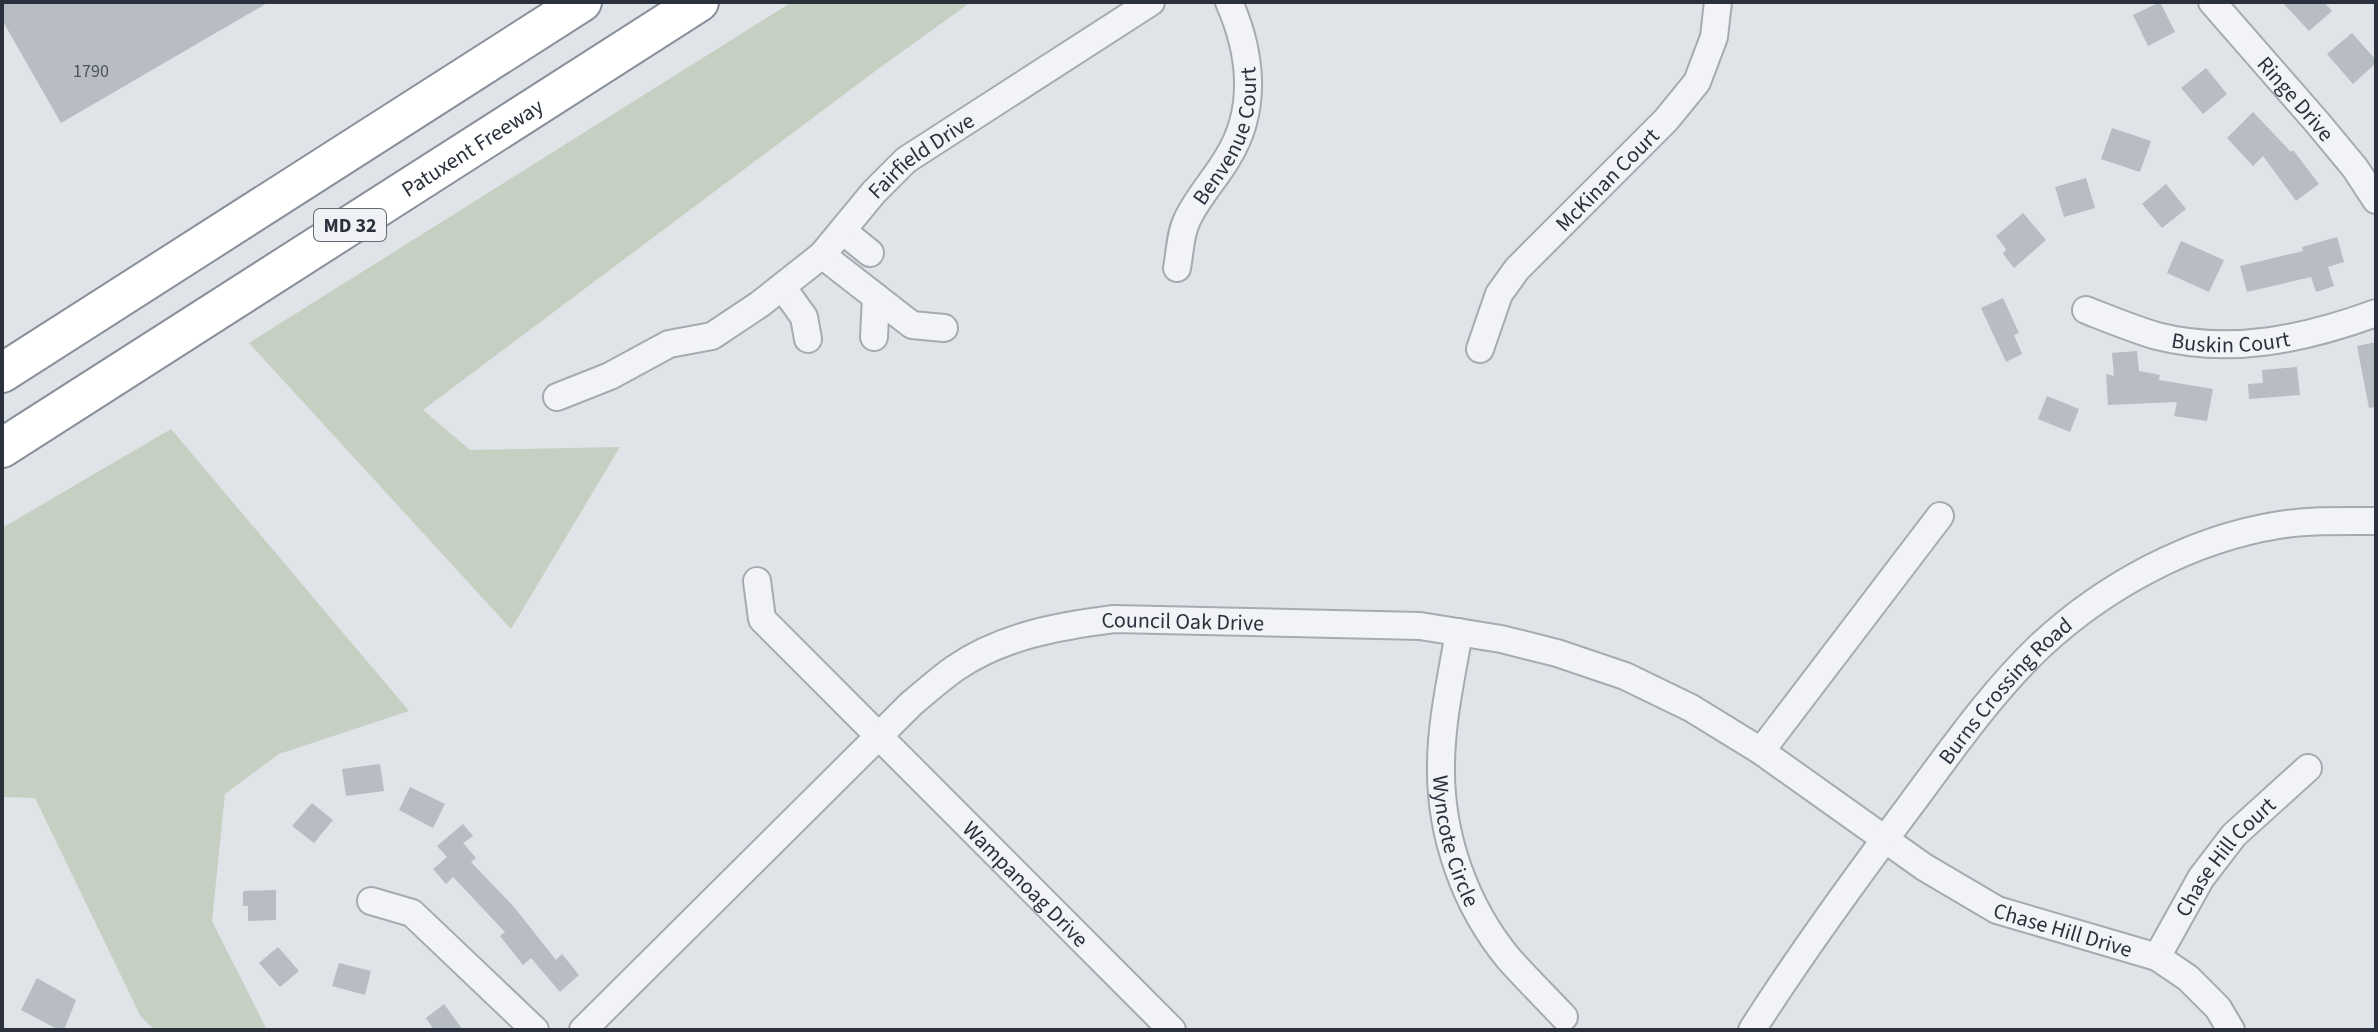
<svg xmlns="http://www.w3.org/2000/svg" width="2378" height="1032" font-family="'Source Sans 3',sans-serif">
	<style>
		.green { fill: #c5d0c2 }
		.building { fill: #b8bcc3 }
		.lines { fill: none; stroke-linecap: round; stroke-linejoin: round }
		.minor-casing { stroke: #a6aab1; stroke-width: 30 }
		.highway-casing { stroke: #89909c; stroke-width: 42 }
		.minor { stroke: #f2f3f6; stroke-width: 26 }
		.highway { stroke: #fff; stroke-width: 38 }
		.labels { text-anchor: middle; stroke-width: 8; stroke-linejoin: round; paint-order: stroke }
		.number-label { font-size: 18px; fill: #4e545e }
		.shield { fill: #eff1f5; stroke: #656b74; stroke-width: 2 }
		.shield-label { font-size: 20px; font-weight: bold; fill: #2a313d }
		.street-label { font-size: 22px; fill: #2a313d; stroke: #eff1f5 }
	</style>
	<rect width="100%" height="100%" fill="#e0e3e7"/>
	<g class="green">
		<path d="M792 2H971L878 69 423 410 470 450 620 447 511 629 249 343Z"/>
		<path d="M171 429 409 711 279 754 225 794 212 921 267 1030H155L141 1017 35 798 2 797V528Z"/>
	</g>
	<g class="building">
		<path d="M2 2H269L61 123 2 20Z"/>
		<path d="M2160 2 2175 32 2148 46 2133 15Z"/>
		<path d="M2282 2H2324L2332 11 2309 31Z"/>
		<path d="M2352 33 2376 60V63L2353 84 2327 54Z"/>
		<path d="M2206 68 2227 94 2203 114 2181 88Z"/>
		<path d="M2253 112 2291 152 2293 150 2319 184 2296 201 2263 156 2253 166 2227 138Z"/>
		<path d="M2112 128 2151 141 2140 172 2101 159Z"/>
		<path d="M2086 178 2095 208 2064 217 2055 187Z"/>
		<path d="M2166 184 2186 209 2162 228 2142 204Z"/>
		<path d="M2023 213 2046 240 2014 268 2003 254 2006 249 1996 236Z"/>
		<path d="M2337 237 2344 262 2328 267 2334 286 2316 292 2311 277 2247 292 2240 266 2303 251 2302 247Z"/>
		<path d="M2181 241 2224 260 2209 292 2167 273Z"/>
		<path d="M2003 298 2019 333 2014 335 2022 354 2006 362 1981 308Z"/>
		<path d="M2376 342V407L2369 408 2357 346Z"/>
		<path d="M2137 351 2139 371 2160 375 2159 380 2213 389 2207 421 2174 416 2177 402 2108 405 2106 374 2114 376 2112 353Z"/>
		<path d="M2297 367 2300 395 2249 399 2248 384 2263 383 2262 370Z"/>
		<path d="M2047 396 2079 409 2070 432 2038 419Z"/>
		<path d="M380 764 384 791 346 796 342 769Z"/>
		<path d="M410 787 445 804 433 828 399 810Z"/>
		<path d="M312 803 333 820 314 843 292 826Z"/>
		<path d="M463 824 473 836 463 843 476 858 471 862 514 907 556 960 562 954 579 975 560 992 531 958 523 965 500 936 505 932 453 877 446 884 433 869 447 857 437 846Z"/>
		<path d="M276 890V920L248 921V906H243V891Z"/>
		<path d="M278 947 299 971 280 987 259 963Z"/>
		<path d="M339 963 371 971 365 995 332 986Z"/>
		<path d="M37 978 76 1000 64 1030H59L21 1010Z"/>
		<path d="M444 1004 463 1030H434L426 1018Z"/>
	</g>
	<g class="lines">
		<g class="minor-casing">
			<g id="minor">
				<path id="s1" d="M2212 2 2316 121 2355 168 2376 200"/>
				<path d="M843 231 870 253"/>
				<path d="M822 255 912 325 944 328"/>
				<path id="s2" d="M1177 268C1180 253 1180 234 1187 220 1197 198 1216 178 1228 157 1258 108 1251 52 1229 2"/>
				<path d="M783 288 804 317 808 339"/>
				<path id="s3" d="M2086 310C2109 319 2133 329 2157 336 2231 355 2305 339 2376 313"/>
				<path d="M874 337 876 297"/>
				<path id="s4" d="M1480 349 1499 294 1517 269 1666 120 1697 82 1714 37 1718 2"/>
				<path id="s5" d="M557 397 610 376 669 344 712 336 760 304 822 255 874 192 906 160 1151 2"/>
				<path id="s6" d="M757 581 762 619 1172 1030"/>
				<path id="s7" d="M1459 632C1452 675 1441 721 1441 766 1440 835 1465 906 1509 959 1527 979 1546 998 1564 1017"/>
				<path d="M1761 751 1940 516"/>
				<path d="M371 901 412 913 535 1030"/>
				<path id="s8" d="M2157 957 2201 878 2234 835 2308 768"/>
				<path id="s9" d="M583 1030 911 704C925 692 939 680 954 669 1001 636 1059 626 1114 619L1420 626 1501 639 1557 653 1625 676 1691 708 1761 751 1924 867 1997 910 2157 957 2188 978 2218 1008 2231 1030"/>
				<path id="s10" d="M1752 1030C1801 953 1855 879 1909 807 1950 752 1990 694 2039 647 2104 586 2191 539 2279 525 2311 520 2344 521 2376 521"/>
			</g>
		</g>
		<g class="highway-casing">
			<g id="highway">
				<path d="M2 373 582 2"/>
				<path id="s11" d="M2 448 699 2"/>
			</g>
		</g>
		<use href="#minor" class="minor"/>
		<use href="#highway" class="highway"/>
	</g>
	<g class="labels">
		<g class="number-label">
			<text x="91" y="77">1790</text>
		</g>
		<rect class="shield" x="314" y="209" width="72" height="32" rx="6"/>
		<g class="shield-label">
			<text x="350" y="232">MD 32</text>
		</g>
		<g class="street-label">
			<text dy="8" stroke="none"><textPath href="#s1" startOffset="128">Ringe Drive</textPath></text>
			<text dy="8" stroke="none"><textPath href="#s2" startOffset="144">Benvenue Court</textPath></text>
			<text dy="8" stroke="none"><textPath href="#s11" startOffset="558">Patuxent Freeway</textPath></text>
			<text dy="8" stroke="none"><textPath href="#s5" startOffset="446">Fairfield Drive</textPath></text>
			<text dy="8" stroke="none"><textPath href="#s4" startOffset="216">McKinan Court</textPath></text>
			<text dy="8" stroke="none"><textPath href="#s3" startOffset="150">Buskin Court</textPath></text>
			<text dy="8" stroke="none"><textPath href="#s9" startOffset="756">Council Oak Drive</textPath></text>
			<text dy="8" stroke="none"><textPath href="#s10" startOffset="424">Burns Crossing Road</textPath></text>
			<text dy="8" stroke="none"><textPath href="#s7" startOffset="212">Wyncote Circle</textPath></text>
			<text dy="8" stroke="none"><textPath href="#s8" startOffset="122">Chase Hill Court</textPath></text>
			<text dy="8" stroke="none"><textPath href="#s6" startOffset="412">Wampanoag Drive</textPath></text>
			<text dy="8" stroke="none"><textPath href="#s9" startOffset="1714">Chase Hill Drive</textPath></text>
		</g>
	</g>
	<rect width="2378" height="1032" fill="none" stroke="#2a313d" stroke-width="8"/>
</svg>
